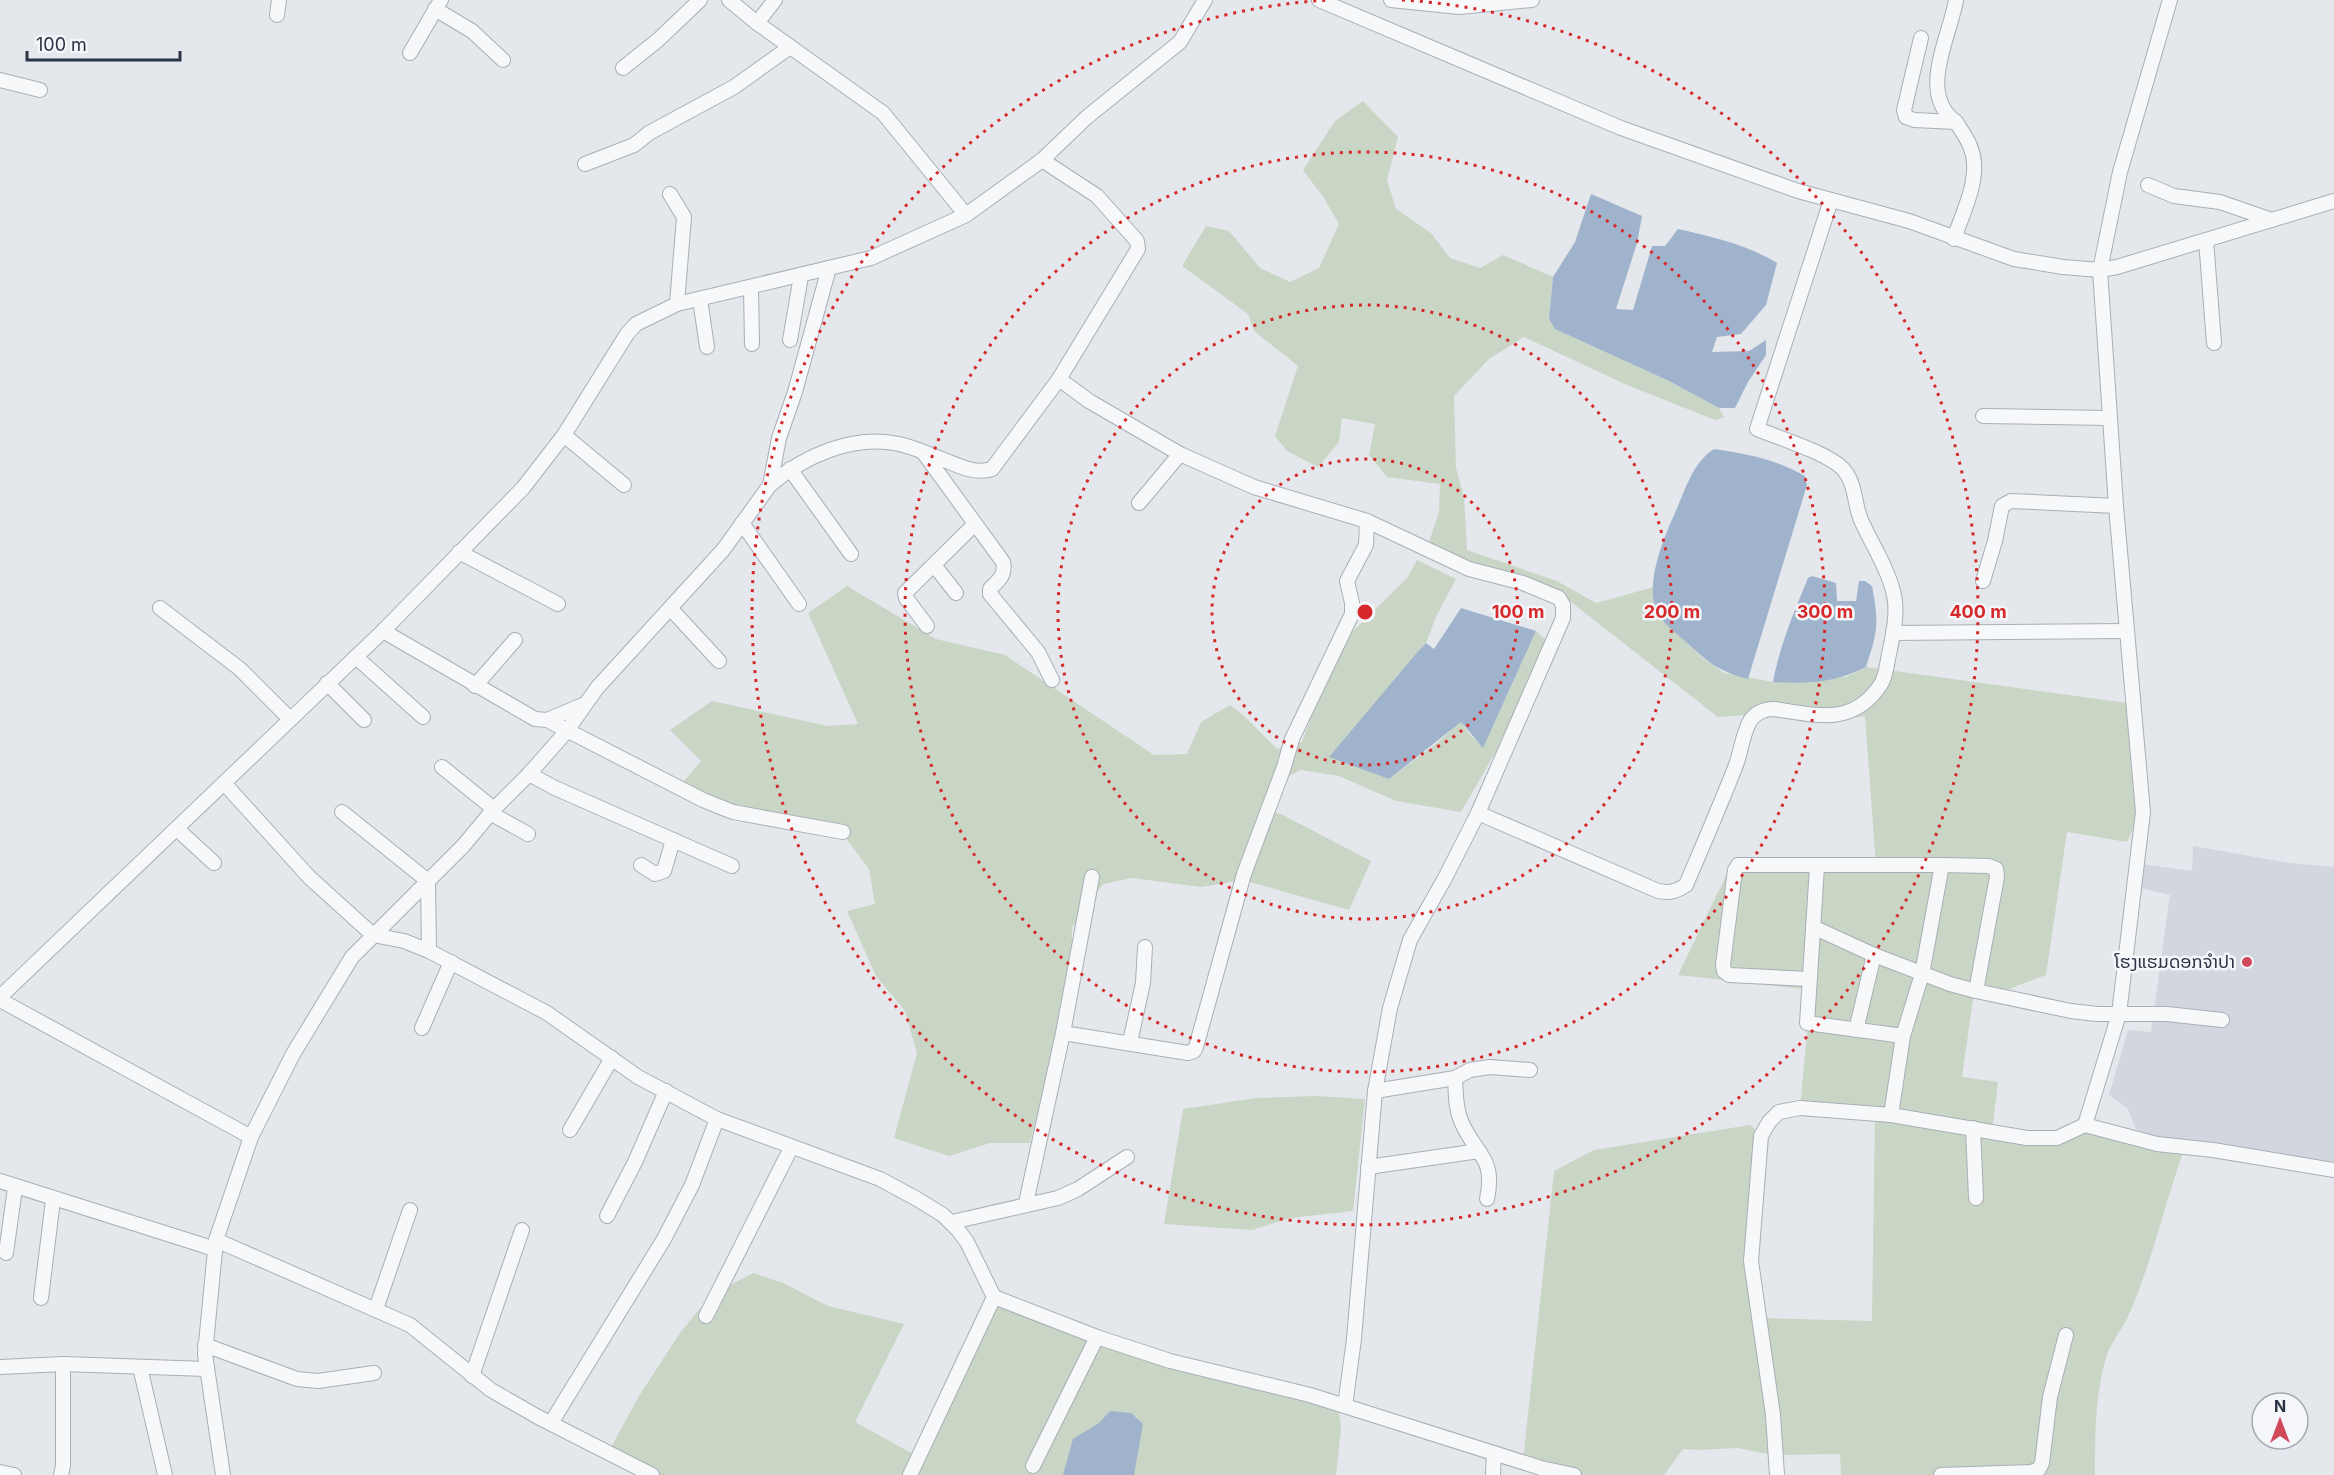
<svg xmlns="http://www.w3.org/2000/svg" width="2334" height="1475" font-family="Inter,'Noto Sans Lao',sans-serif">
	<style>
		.built { fill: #d2d6de }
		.green { fill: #c9d6c5 }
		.water { fill: #9fb4cc }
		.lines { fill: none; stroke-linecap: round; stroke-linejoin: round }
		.minor-casing { stroke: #a9aeb7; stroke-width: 16 }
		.minor { stroke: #f7f8fa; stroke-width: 14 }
		.ring { fill: none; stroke: #d62828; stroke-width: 3; stroke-dasharray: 3 6 }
		.poi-dot { fill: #d1495b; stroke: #f4f6f9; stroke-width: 2 }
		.labels { text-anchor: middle; stroke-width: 5; stroke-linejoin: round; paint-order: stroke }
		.poi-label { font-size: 18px; fill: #2b3445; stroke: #f4f6f9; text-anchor: end }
		.centre { fill: #d62828; stroke: #f4f6f9; stroke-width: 3 }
		.ring-label { font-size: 18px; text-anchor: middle; font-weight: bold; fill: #d62828; stroke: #f4f6f9; stroke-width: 5; stroke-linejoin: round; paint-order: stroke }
	</style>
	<rect width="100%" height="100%" fill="#e4e7ec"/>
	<path class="built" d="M2193 846 2290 863 2334 867V1170L2157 1144 2136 1129 2128 1109 2109 1095 2128 1030 2151 1032 2170 895 2140 888 2142 864 2192 871Z"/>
	<g class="green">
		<path d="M1363 101 1398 137 1387 180 1396 209 1431 233 1450 258 1480 268 1503 255 1553 277 1549 319 1555 329 1669 381 1719 408 1724 417 1715 420 1627 385 1524 337 1489 359 1454 396 1456 468 1464 497 1467 550 1557 581 1596 603 1654 587V606L1662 620 1703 658 1724 673 1773 682 1846 677 1866 667 2127 703 2141 812 2127 842 2067 832 2046 975 1996 994 1974 992 1962 1077 1998 1082 1992 1132 2027 1138 2087 1126 2185 1147C2165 1202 2153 1259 2130 1312 2123 1329 2109 1344 2105 1361 2095 1399 2095 1436 2095 1475H1841L1840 1454 1773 1455 1737 1448 1699 1450 1683 1449 1664 1475H1574L1523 1461 1554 1171 1594 1150 1750 1125 1763 1136 1752 1261 1761 1318 1872 1321 1875 1114 1800 1108 1811 990 1678 975 1735 857 1876 866 1865 716 1817 722 1753 715 1718 717 1566 598 1460 562 1428 545 1439 512 1440 484 1387 477 1369 455 1375 424 1342 418 1339 442 1318 467 1287 451 1275 436 1298 366 1254 331 1248 314 1182 266 1206 226 1229 231 1260 268 1290 282 1319 268 1339 224 1324 198 1303 170 1335 121Z"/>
		<path d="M1417 560 1456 579 1436 617 1426 643 1330 757 1389 779 1437 743 1461 721 1467 732 1483 747 1536 631 1550 644 1494 755 1461 812 1396 801 1339 776 1301 770 1281 780 1272 812 1281 814 1371 861 1349 910 1243 880 1201 887 1132 878 1103 884 1072 928V949L1056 1040 1030 1143H990L949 1156 894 1138 917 1053 905 1011 876 976 847 911 875 904 869 869 844 836 747 815 678 788 701 761 670 730 712 701 828 726 858 724 808 613 847 586 936 639 1005 655 1154 755 1187 754 1201 722 1230 705 1244 716 1277 749 1302 742 1321 691 1347 637 1407 578Z"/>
		<path d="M1316 1096 1365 1099 1353 1211 1290 1218 1252 1230 1164 1224 1183 1109 1256 1098Z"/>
		<path d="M753 1273 783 1283 828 1306 904 1324 855 1422 915 1455 995 1295 1172 1360 1338 1404 1341 1429 1336 1475H658L609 1451 639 1396 680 1333 711 1295Z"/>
	</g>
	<g class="water">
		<path d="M1591 194 1642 216 1637 243 1616 309 1633 310 1652 246H1665L1678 229C1713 237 1746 244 1777 263L1766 305 1741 334 1717 337 1712 352 1749 351 1766 340V355L1748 382 1735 408H1719L1669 381 1555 329 1549 319 1553 277 1575 242Z"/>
		<path d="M1714 449C1744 453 1778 460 1805 476L1807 485 1748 679C1718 671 1709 663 1686 642 1678 635 1669 628 1662 620 1639 592 1665 535 1678 506 1687 485 1694 462 1714 449Z"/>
		<path d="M1812 576 1836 583 1837 601H1856L1859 581H1865L1872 586C1879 623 1878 631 1866 667 1834 683 1808 684 1773 682 1780 645 1794 612 1808 578Z"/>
		<path d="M1461 608 1536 631 1483 748 1461 722 1389 779 1329 757 1415 655 1426 643 1434 649Z"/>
		<path d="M1110 1411 1131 1413 1143 1424 1134 1475H1063L1073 1439 1099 1423Z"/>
	</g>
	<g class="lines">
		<g class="minor-casing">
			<g id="minor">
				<path d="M729 0 757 23 883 113 966 215"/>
				<path d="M1319 0 1621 128 1798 191 1909 221 2014 259 2063 267 2100 270 2117 267 2334 201"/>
				<path d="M1391 0 1459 7 1532 0"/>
				<path d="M1956 0C1950 37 1917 94 1956 122"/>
				<path d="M435 9 472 31 503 60"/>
				<path d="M277 15 279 0"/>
				<path d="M757 23 775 0"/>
				<path d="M1921 38 1904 110 1906 117 1914 120 1956 122C1961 130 1967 138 1970 146 1983 175 1963 211 1954 239"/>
				<path d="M410 53 441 0"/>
				<path d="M623 68 658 40 700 0"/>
				<path d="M0 80 40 90"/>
				<path d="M585 164 634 145 649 133 734 87 790 47"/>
				<path d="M2148 185 2174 196 2220 202 2272 220"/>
				<path d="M670 194 684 217 677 304"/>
				<path d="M2206 240 2214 343"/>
				<path d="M751 288 752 344"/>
				<path d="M700 299 707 347"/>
				<path d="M790 340 801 276"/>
				<path d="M1059 379 1089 401 1180 454 1254 487 1367 521 1469 569 1523 583 1559 598 1563 605V618L1478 813 1445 878 1410 940 1390 1008 1375 1091 1354 1339 1345 1406"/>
				<path d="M1983 416 2110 418"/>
				<path d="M564 435 624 485"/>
				<path d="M923 452 1003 562C1006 575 999 580 990 589V594L1038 652 1052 680"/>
				<path d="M790 469 851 554"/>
				<path d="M770 485C804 456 853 434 899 444 913 447 926 453 939 458 956 464 973 475 992 469L1059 379 1138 249 1137 241 1097 196 1042 160"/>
				<path d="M1139 503 1180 454"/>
				<path d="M742 523 799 604"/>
				<path d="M459 552 558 604"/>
				<path d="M934 565 956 593"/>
				<path d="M1983 581 1995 541 2002 506 2011 501 2116 506"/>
				<path d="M160 608 240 669 290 719"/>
				<path d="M671 609 719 661"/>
				<path d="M927 626 906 598 905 593 975 524"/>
				<path d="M383 631 535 719 547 720 585 704"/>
				<path d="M1893 633 2126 631"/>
				<path d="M356 657 423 717"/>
				<path d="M327 683 364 720"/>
				<path d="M475 686 515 640"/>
				<path d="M547 720 703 800 733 812 843 832"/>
				<path d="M442 767 494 809"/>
				<path d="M529 774 555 788 732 866"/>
				<path d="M224 783 309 877 373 935 404 941 429 951 547 1013 638 1077 717 1119 880 1179 917 1199 943 1215 958 1230 967 1242 994 1297 1097 1337 1170 1361 1310 1395 1541 1468 1574 1475"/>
				<path d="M342 812 428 881 429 951"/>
				<path d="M490 813 528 834"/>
				<path d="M1478 813 1658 891C1669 893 1676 892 1686 885 1703 845 1720 806 1736 765 1741 751 1743 733 1750 721 1756 712 1764 709 1774 709 1816 715 1853 727 1881 684 1886 677 1887 663 1889 654 1893 635 1898 613 1894 595 1888 568 1872 545 1861 520 1854 504 1856 483 1843 469 1828 453 1779 438 1757 429L1831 200"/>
				<path d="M177 829 214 863"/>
				<path d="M641 865 655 874 664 871 673 840"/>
				<path d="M1817 867 1807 1023 1903 1036"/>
				<path d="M1813 927 1874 955 1950 984 1976 991 2071 1011 2097 1014H2167L2222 1020"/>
				<path d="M1810 979 1729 975 1724 971 1723 965 1735 870 1738 865H1942L1989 866 1996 869 1997 877 1976 991"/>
				<path d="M0 997 383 631 523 488 564 435 627 334 636 324 677 304 871 258 966 215 1042 160 1087 117 1180 42 1205 0"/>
				<path d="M0 1000 251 1137"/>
				<path d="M422 1028 451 962"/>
				<path d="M1856 1030 1874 955"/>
				<path d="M1063 1033 1188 1053 1194 1051 1196 1047 1244 874 1284 767 1292 739 1352 614V603L1347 581 1366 545 1367 521"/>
				<path d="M1130 1042 1143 983 1145 947"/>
				<path d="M1455 1078C1456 1092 1455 1107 1461 1121 1475 1155 1496 1156 1487 1199"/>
				<path d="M1375 1091 1455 1078 1470 1070 1490 1067 1530 1070"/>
				<path d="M1891 1115 1903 1036 1922 974 1942 865"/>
				<path d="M2085 1125 2119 1014 2143 812 2116 506 2100 270 2120 172 2170 0"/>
				<path d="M1973 1128 1976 1198"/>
				<path d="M570 1130 612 1058"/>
				<path d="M1368 1167 1479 1151"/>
				<path d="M0 1181 215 1249"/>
				<path d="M1026 1203 1063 1033 1092 877"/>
				<path d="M607 1216 635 1162 666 1091"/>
				<path d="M952 1222 1058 1198 1078 1189 1127 1157"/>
				<path d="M216 1240 205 1354 223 1475"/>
				<path d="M6 1253 15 1188"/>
				<path d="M41 1298 53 1200"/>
				<path d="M376 1309 410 1210"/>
				<path d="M706 1316 791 1148"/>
				<path d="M205 1345 297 1379 318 1381 374 1373"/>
				<path d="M0 1367 63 1364 207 1369"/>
				<path d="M140 1367 165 1475"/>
				<path d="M472 1376 522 1230"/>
				<path d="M551 1423 664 1239 692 1185 717 1119"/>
				<path d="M1033 1466 1097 1337"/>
				<path d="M0 1472 14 1475"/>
				<path d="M61 1475 63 1466V1364"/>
				<path d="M652 1475 538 1417 491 1390 410 1325 216 1240 251 1137 293 1054 352 957 463 846 494 809 529 774 566 732 597 688 723 550 770 485 779 438 795 392 829 268"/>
				<path d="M910 1475 994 1297"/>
				<path d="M1493 1475 1494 1453"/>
				<path d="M1777 1475 1773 1415 1751 1261 1761 1136 1769 1122 1779 1112 1800 1108 1891 1115 2027 1138H2057L2085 1125 2157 1144 2213 1150 2334 1170"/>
				<path d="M1941 1475 2031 1472 2039 1469 2042 1463 2050 1397 2066 1335"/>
			</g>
		</g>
		<use href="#minor" class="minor"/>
	</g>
	<g class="ring">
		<circle cx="1365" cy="612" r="153"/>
		<circle cx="1365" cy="612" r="307"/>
		<circle cx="1365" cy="612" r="460"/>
		<path d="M1402 0A613 613 0 1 1 1328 0"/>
	</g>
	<circle class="poi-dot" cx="2247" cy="962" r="6"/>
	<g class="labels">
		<g class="poi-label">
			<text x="2235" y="968">ໂຮງແຮມດອກຈຳປາ</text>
		</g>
	</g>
	<circle cx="1365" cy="612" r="9" class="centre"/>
	<g class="ring-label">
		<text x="1518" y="618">100 m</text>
		<text x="1672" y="618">200 m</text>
		<text x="1825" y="618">300 m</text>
		<text x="1978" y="618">400 m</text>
	</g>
	<g transform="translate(2280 1421)"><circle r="28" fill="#f4f6f9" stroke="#a4a8b1" stroke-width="1.5"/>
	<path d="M0-4.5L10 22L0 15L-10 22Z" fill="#d1495b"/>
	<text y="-9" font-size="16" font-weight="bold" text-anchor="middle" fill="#2b3445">N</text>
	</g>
	<path d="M27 51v9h153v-9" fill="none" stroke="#2b3445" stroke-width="3"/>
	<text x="36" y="51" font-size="18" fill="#2b3445" stroke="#f4f6f9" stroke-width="4.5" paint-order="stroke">100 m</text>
</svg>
